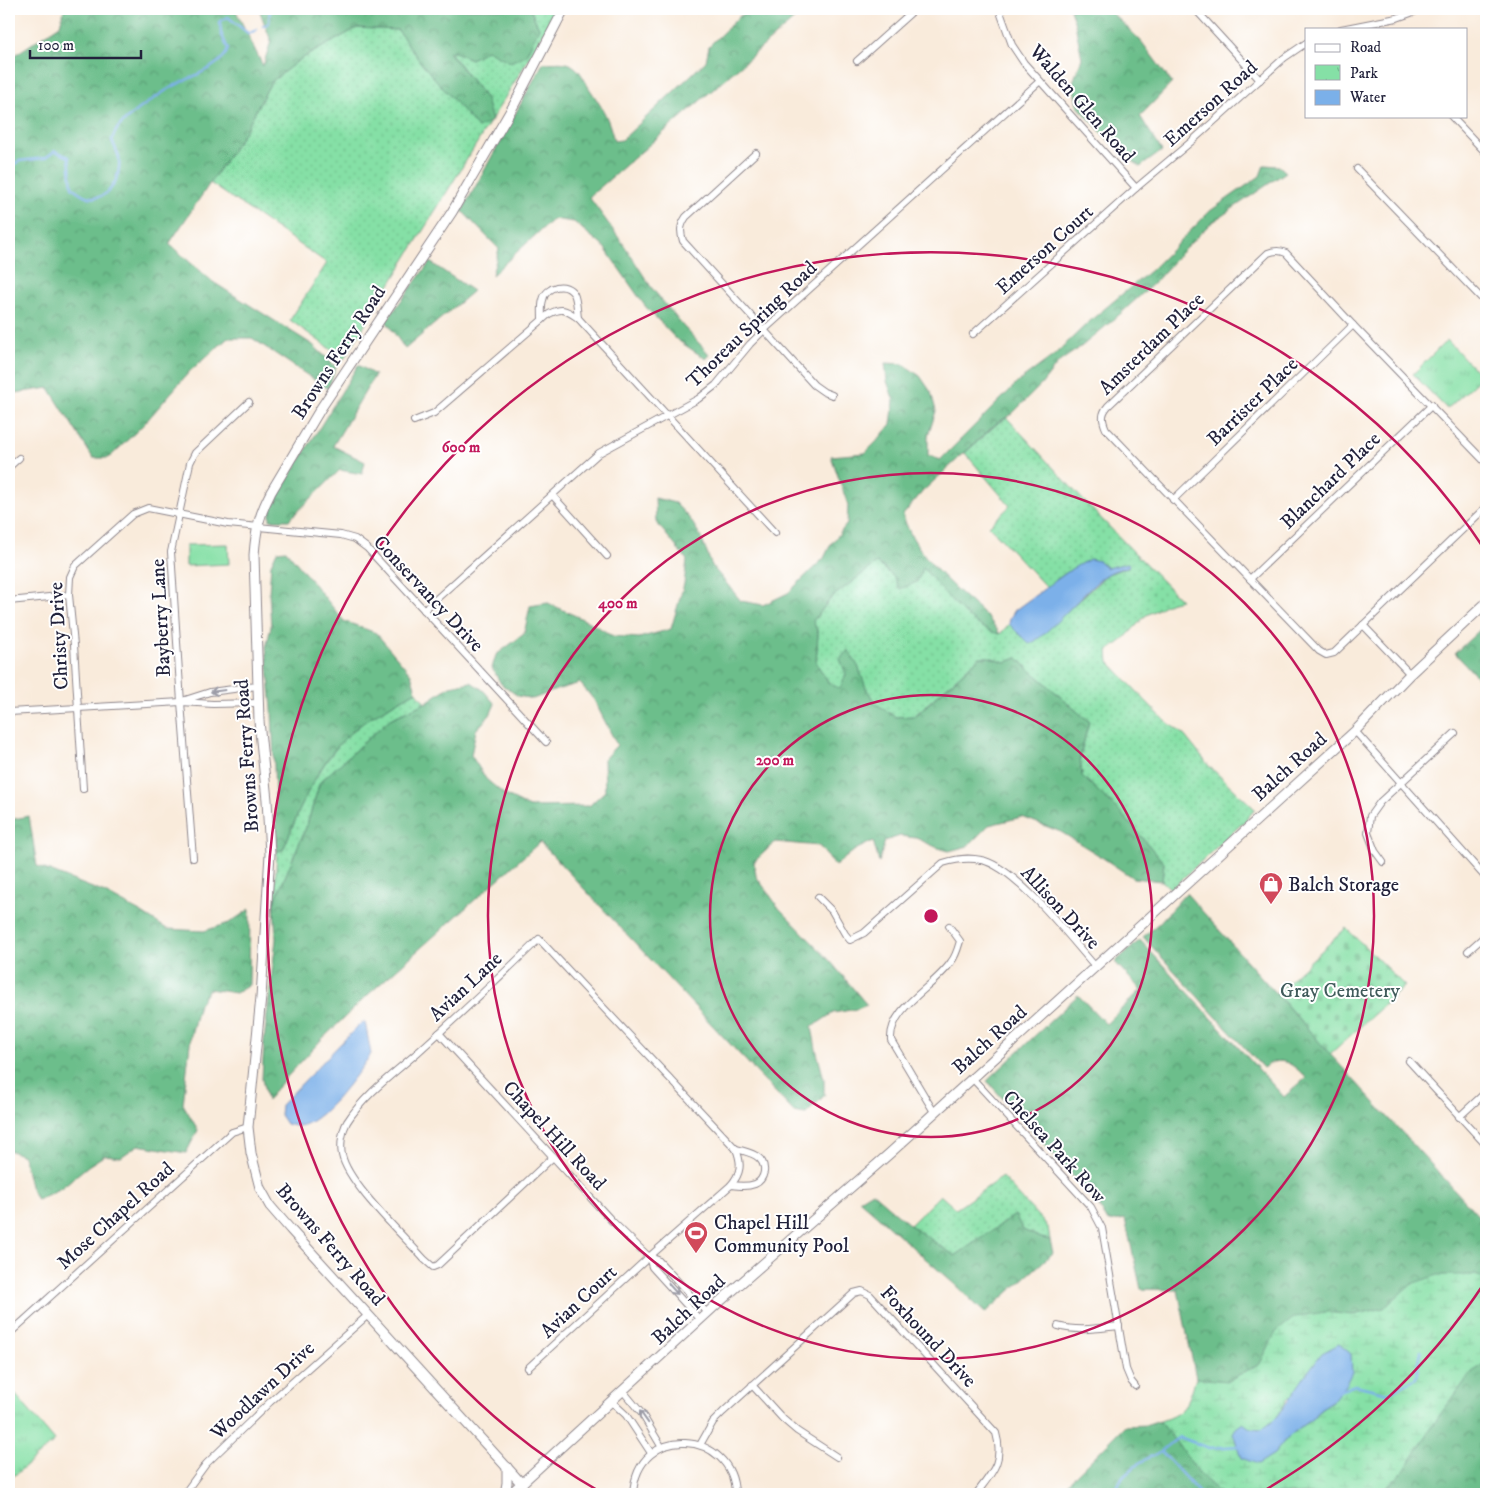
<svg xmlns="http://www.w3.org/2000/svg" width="1495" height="1503" font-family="'IM FELL DW Pica',serif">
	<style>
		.grass { fill: url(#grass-dots); stroke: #548170 }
		.forest { fill: url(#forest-crowns); stroke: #477063 }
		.wetland { fill: url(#wetland-marsh); stroke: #548170; fill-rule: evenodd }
		.cemetery { fill: url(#cemetery-stones); stroke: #548170 }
		.park { fill: url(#park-tufts); stroke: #548170 }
		.garden { fill: #85e0a6; stroke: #548170 }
		.water { fill: #7bb0e9; stroke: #4e6992 }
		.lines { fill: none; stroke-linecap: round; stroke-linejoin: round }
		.stream { stroke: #7bb0e9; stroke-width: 2.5 }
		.street-casing { stroke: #8e868b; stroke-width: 8 }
		.secondary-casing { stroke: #8e868b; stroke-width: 11 }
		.street { stroke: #fff; stroke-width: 6 }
		.secondary { stroke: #fff; stroke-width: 9 }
		.oneway { stroke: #9c9ca7 }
		.ring { fill: none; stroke: #c2185b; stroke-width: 2.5 }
		.labels { text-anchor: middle; stroke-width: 4; stroke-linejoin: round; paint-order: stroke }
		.street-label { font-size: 20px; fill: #22223b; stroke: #fff }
		.poi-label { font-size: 20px; fill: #22223b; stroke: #fff; text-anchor: start }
		.park-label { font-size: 20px; fill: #405b5b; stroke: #fff }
		.centre { fill: #c2185b; stroke: #fff; stroke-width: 2.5 }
		.ring-label { font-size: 15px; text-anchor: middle; font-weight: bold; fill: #c2185b; stroke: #fff; stroke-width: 4; stroke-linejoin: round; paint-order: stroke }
	</style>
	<defs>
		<pattern id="grass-dots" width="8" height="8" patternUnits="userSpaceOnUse" patternTransform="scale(1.25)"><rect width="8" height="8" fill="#85e0a6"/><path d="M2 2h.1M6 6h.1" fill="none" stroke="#73c090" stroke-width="1.8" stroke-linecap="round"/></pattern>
		<pattern id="forest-crowns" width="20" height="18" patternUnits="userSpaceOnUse" patternTransform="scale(1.25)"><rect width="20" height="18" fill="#6cbe8b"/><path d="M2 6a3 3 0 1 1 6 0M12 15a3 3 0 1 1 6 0" fill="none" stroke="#589a73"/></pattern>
		<pattern id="wetland-marsh" width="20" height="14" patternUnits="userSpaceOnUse" patternTransform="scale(1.25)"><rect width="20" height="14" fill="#85e0a6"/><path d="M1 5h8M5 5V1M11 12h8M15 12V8" fill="none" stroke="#73c090"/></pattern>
		<pattern id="cemetery-stones" width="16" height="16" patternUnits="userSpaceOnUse" patternTransform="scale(1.25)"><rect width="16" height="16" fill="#85e0a6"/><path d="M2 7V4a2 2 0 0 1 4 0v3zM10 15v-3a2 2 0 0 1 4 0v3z" fill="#73c090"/></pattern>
		<pattern id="park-tufts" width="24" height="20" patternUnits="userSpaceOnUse" patternTransform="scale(1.25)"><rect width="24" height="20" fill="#85e0a6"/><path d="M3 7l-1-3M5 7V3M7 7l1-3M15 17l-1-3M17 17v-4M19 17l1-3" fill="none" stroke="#73c090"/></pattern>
	</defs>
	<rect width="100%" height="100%" fill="#fff"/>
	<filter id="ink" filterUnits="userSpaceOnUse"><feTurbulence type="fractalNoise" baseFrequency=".02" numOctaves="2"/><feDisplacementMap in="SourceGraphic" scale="10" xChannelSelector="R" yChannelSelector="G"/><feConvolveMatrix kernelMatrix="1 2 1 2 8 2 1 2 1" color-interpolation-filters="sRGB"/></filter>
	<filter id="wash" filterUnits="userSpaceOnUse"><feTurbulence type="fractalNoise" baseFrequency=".0096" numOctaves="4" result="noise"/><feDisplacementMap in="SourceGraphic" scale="20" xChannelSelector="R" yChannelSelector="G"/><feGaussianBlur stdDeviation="1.12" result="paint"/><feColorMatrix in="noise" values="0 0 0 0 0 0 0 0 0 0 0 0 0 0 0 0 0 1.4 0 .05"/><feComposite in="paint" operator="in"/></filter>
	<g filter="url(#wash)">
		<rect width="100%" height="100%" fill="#f9ebdb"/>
		<g class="grass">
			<path d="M530 9H557L533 52 344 359 290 320 327 263 210 183 245 131 271 82 299 60 357 28 398 30 421 63 478 127 486 99 449 51 455 52 471 59 487 50 539 28Z"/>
			<path d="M1007 418 1084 501 1181 600 1169 603 1145 616 1124 639 1108 651 1109 662 1162 718 1184 735 1209 766 1255 809 1246 820 1171 889 1162 881 1164 863 1121 813 1082 776 1080 757 1089 721C1076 711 1065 701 1053 690 1041 678 1030 672 1018 658L1005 662 989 657H980L914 716 895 717 875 703 866 688 858 666 846 674 840 689 829 683 816 663 818 633 813 621 832 597 877 563 894 577 923 568 974 622 1000 634 1009 624 1018 633 1032 643 1108 574 1130 566 1128 563 1107 568 1099 561 1073 568 1046 587 989 526 1010 506 965 453 998 423Z"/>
			<path d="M416 691 425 703 390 719 320 782 307 825 274 903 277 851 283 850 307 792 325 763 343 739 369 718Z"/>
			<path d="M1002 1177 1048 1227 1050 1240 1041 1238 1023 1230 1015 1215 955 1256 910 1225 940 1195 956 1209Z"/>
		</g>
		<g class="forest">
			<path d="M64 9H235L263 66 271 41 259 9H530L539 28 526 55 510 62 487 50 471 59 455 52H449L486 99 492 121 478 128 421 63 398 30 357 28 299 60 271 82 245 131 169 244 213 282 313 345 336 367 328 389 252 338H228L190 371 144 424 109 458H93L49 388 9 394V59L60 25Z"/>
			<path d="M747 9H806L589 197 624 245 651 287 683 326 710 355 706 359 676 339 645 306 604 247 574 222 553 219 492 275 499 249 462 211 543 63C551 63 562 61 570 64 581 70 583 78 589 88 603 109 608 116 614 141L622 140 706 61 709 46Z"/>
			<path d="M1070 9H1108L1141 41 1172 83 1140 116 1162 151 1140 167 1108 140 1077 105 1073 82 1082 58 1075 24Z"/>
			<path d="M1264 165 1279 166 1286 172 1210 224 1181 253 1155 282 1119 315 1082 346 1059 362 1041 385 1012 414 997 423 923 491 903 515C912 547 941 576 966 598 980 610 990 618 1000 634 971 629 943 590 923 568L917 582 900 589 894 577 877 563 832 597 813 621 818 633 816 663 829 683 840 689 846 674 840 659 848 650 858 666 866 688 875 703 895 717 915 716 980 657H989L1005 662 1018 658C1030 672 1041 678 1053 690 1065 701 1076 711 1089 721L1080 757 1082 776 1121 813 1164 863 1162 881 1133 878 1097 854 1061 832 1022 817 989 825 968 846 949 851 938 848 916 838 900 836 885 841 879 862 873 841 855 850 835 866 819 846 775 842 754 862 756 876 779 908 831 962 867 1005 857 1009 833 1013 812 1027 816 1049 824 1079V1096L806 1114 794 1112 540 842 370 993 322 1039 275 1090 267 1101 262 1079 264 1041 276 939 274 903 307 825 320 782 390 719 425 703 450 686 471 682 483 690 495 704 490 715 476 730 471 755 486 779 505 795 529 807 589 806 605 791 604 759 617 745 594 700 580 683 556 690 533 699 518 696 501 684 492 668 496 655 524 634 530 606 548 603 591 623 613 636 639 638 671 629 684 584 687 560 656 522 655 498 675 503 690 519 700 535 712 566 741 601 763 605 788 593 824 558 831 544 847 524 848 505 831 456 865 453 877 441 891 424 894 401 887 381 885 363 903 364 920 376 931 392 936 411 928 436V455L940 460 1018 382 1053 356 1091 320 1150 271 1210 211 1260 176Z"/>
			<path d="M430 262 473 291 405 349 386 321Z"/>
			<path d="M358 365 375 375 333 446 365 462 362 474 340 470 289 520H270V512L285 484Z"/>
			<path d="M286 550 344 621 376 633 411 674 416 691C401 700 385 708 370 718 323 747 303 801 283 850L277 851 272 709 266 647 271 627 269 593 271 564 277 551Z"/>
			<path d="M1486 624V687L1455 653Z"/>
			<path d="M29 816 37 866 105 893 142 913 167 929 204 931 229 923 250 909 249 985 236 993 209 989 199 1004 191 1035 183 1104 198 1130 186 1153 138 1145 121 1157 105 1155 88 1166 61 1188 37 1200 30 1186 23 1156 9 1150V820Z"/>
			<path d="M1186 893 1330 1054 1486 1224V1279L1475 1275 1411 1284 1384 1308 1353 1315 1325 1312 1276 1332 1260 1364 1227 1381 1196 1378 1178 1290 1141 1289 1125 1219 1108 1222 1097 1203 987 1081 1078 995 1106 1024 1141 990 1115 962 1140 940 1284 1097 1306 1078C1293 1064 1281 1054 1263 1068L1143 937 1160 922Z"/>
			<path d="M872 1192 910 1225 955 1256 1015 1215 1023 1230 1041 1238 1050 1240 1053 1253 985 1313 953 1283 859 1200Z"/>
			<path d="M1486 1363V1494H1380L1404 1471 1439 1416 1472 1372Z"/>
			<path d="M1160 1421 1201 1475 1221 1494H1057L1125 1426 1148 1425Z"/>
		</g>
		<path class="wetland" d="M1438 1275H1475L1486 1279V1363L1472 1372 1439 1416 1404 1471 1380 1494H1221L1201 1475 1160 1421C1187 1413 1188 1402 1196 1378L1227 1381 1260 1364 1276 1332 1295 1317 1325 1312 1353 1315 1384 1308 1411 1284ZM1288 1398 1334 1400 1320 1409 1314 1418 1303 1425 1286 1439 1274 1454 1250 1428 1262 1429 1278 1416Z"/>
		<path class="cemetery" d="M1346 928 1405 986 1330 1054 1276 993Z"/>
		<g class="park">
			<path d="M1447 340 1482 377 1447 409 1413 374Z"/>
			<path d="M9 1387 55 1441 9 1480Z"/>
		</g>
		<path class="garden" d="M228 544 229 564 186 566V545Z"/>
		<g class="water">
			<path d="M1090 559 1099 561 1107 568 1128 563 1130 566C1123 568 1114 570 1108 574 1089 585 1043 641 1029 644L1009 624 1010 618 1015 610 1073 568Z"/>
			<path d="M365 1022 371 1054C359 1072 321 1126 298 1126 294 1126 290 1125 286 1124L280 1115 281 1105 348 1036 360 1024Z"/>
			<path d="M1339 1344 1351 1354 1352 1372 1346 1384 1334 1400 1320 1409 1314 1418 1303 1425 1286 1439 1274 1454 1258 1464 1241 1458 1233 1433 1236 1428 1243 1423 1250 1428 1262 1429 1278 1416 1307 1373 1322 1353Z"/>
		</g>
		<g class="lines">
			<g class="stream">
				<path d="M263 26 269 23 270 9"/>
				<path d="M9 168 19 161 45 158 55 151 69 157 72 187C76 190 81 194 86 196 108 204 122 177 119 158 118 152 114 146 112 140 113 137 115 132 117 129 126 117 158 95 172 87 187 78 223 67 228 49L221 33 220 21 228 17 249 34 257 29"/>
				<path d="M1339 1391 1355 1385 1388 1393 1416 1378 1421 1351"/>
				<path d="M1161 1451 1179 1437 1209 1448 1240 1446"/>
				<path d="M1113 1494 1123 1477 1139 1463 1161 1451 1200 1494"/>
			</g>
		</g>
	</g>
	<g filter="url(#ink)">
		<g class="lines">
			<g class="street-casing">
				<g id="street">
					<path d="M999 9 1012 45 1024 63 1136 188"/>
					<path d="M1195 9 1260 80"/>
					<path d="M1341 29 1397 18 1422 9"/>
					<path d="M857 61 915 9"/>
					<path d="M1451 116 1486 153"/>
					<path d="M756 153 686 217C680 226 680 231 683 241L814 385 824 392 832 395"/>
					<path d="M1357 169 1486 303"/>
					<path d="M542 320C542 313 541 306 543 300 546 286 566 281 574 294 577 300 577 311 578 318"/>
					<path d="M973 334 1136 188 1192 141 1284 58 1306 43"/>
					<path d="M414 421 434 413 549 314C563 307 566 310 578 318L775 533"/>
					<path d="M1486 463 1353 325 1286 253C1280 250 1275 250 1268 253L1108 406C1101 414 1102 420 1106 429L1319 651 1326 655 1334 653 1486 507"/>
					<path d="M9 467 19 458"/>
					<path d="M553 496 607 556"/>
					<path d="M1173 500 1353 325"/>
					<path d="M1250 579 1432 405"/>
					<path d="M9 601 69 595"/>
					<path d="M424 610 599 453 698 399 716 385 750 344 764 330 1040 81"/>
					<path d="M1363 625 1410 674"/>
					<path d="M185 700 210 692 257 686"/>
					<path d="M9 712 181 702 213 704 258 703"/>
					<path d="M1355 731 1486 878"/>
					<path d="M83 789 74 645 69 595 70 577 75 566 133 514 148 508 228 524 341 535 355 539 367 548 546 742"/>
					<path d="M193 858 181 702 171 552 190 463 195 453 249 402"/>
					<path d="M1383 862 1375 851 1368 833 1370 816 1380 802 1455 733"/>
					<path d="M818 897 832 911 845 934 850 940 864 933 943 863C956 859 967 857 981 860 1015 866 1071 939 1095 966"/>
					<path d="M1468 951 1486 935"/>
					<path d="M439 1033 612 1221 649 1257 658 1260 707 1313"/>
					<path d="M1409 1061 1486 1145"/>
					<path d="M972 1078 1091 1207 1102 1228 1126 1369 1131 1381 1135 1386"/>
					<path d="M934 1112 891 1040C889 1007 935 987 951 962 956 956 958 948 960 941L949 926"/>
					<path d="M1459 1117 1486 1092"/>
					<path d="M731 1185C739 1186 747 1187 755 1184 760 1182 763 1177 764 1172 766 1156 749 1152 736 1149"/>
					<path d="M649 1257 652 1267 700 1320"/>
					<path d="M1058 1326C1078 1332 1099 1328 1119 1326"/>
					<path d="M9 1334 232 1132 248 1127"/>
					<path d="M528 1368 649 1257 731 1185C741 1173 742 1164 736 1149L539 939C499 978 458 1016 417 1053 393 1074 364 1095 347 1122 342 1131 340 1145 342 1155 348 1184 403 1235 424 1259L433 1267 438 1265 553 1157"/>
					<path d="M752 1385 783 1419 797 1431 837 1457"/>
					<path d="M623 1391 642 1414 661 1446"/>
					<path d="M612 1402 626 1415 651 1453"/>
					<path d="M700 1445 713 1422 723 1412 854 1293 862 1291 870 1295 996 1433C1004 1461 993 1472 976 1494"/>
					<path d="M184 1494 206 1464 270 1402 368 1315"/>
					<path d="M633 1494C637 1422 734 1430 735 1494"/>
				</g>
			</g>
			<g class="secondary-casing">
				<g id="secondary">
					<path d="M522 1484 290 1229 270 1206 260 1188 251 1153 248 1127 261 997 270 854 267 800 259 721 254 555C256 529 259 515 271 492L321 408 452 212 515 103 564 9"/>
					<path d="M505 1494 507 1483V1467"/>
					<path d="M510 1494 717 1304 889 1154 1355 731 1410 674 1486 603"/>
				</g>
			</g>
			<use href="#street" class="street"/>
			<use href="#secondary" class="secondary"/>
		</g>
		<defs><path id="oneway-shaft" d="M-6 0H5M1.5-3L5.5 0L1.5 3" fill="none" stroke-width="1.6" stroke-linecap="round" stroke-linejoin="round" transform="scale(1.25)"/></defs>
		<g class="oneway">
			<use href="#oneway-shaft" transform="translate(218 691) rotate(173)"/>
			<use href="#oneway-shaft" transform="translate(673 1289) rotate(48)"/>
			<use href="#oneway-shaft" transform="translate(644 1417) rotate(-125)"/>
		</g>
	</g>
	<g class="ring">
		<circle cx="931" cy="916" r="221"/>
		<circle cx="931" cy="916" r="443"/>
		<path d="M1485 1282A664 664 0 0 1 1258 1494M604 1494A664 664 0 1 1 1485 550"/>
	</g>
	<defs>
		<g id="shop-pin" transform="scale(1.25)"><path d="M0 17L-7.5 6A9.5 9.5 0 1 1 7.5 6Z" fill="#d1495b" stroke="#fff"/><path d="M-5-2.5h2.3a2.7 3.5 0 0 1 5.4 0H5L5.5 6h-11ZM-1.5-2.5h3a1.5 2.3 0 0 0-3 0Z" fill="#fff"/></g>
		<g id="stadium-pin" transform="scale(1.25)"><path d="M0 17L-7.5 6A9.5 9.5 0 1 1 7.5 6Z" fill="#d1495b" stroke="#fff"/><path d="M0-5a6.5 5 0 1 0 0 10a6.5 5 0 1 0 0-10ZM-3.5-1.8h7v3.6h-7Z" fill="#fff"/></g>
	</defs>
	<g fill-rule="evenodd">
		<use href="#shop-pin" x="1271" y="884"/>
		<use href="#stadium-pin" x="696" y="1233"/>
	</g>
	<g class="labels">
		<g class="street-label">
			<text transform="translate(1083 103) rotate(49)" y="7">Walden Glen Road</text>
			<text transform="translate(1210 103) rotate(-42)" y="7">Emerson Road</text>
			<text transform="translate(1044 249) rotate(-42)" y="7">Emerson Court</text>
			<text transform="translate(751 324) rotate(-44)" y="7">Thoreau Spring Road</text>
			<text transform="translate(1151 343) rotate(-44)" y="7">Amsterdam Place</text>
			<text transform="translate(338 352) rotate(-57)" y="7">Browns Ferry Road</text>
			<text transform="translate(1252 401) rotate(-44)" y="7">Barrister Place</text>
			<text transform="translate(1330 480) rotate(-44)" y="7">Blanchard Place</text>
			<text transform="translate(429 593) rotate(47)" y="7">Conservancy Drive</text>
			<text transform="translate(160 618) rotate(-93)" y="7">Bayberry Lane</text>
			<text transform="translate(58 636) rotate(-93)" y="7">Christy Drive</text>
			<text transform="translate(246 756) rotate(-94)" y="7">Browns Ferry Road</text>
			<text transform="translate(1289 766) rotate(-42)" y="7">Balch Road</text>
			<text transform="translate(1061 907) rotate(47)" y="7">Allison Drive</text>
			<text transform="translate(465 986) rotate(-43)" y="7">Avian Lane</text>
			<text transform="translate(989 1039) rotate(-42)" y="7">Balch Road</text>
			<text transform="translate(555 1135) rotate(47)" y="7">Chapel Hill Road</text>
			<text transform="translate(1055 1146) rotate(48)" y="7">Chelsea Park Row</text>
			<text transform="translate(115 1215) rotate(-42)" y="7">Mose Chapel Road</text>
			<text transform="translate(331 1244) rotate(49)" y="7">Browns Ferry Road</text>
			<text transform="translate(578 1301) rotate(-43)" y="7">Avian Court</text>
			<text transform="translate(688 1309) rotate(-43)" y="7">Balch Road</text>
			<text transform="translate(929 1336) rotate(47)" y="7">Foxhound Drive</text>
			<text transform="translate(262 1390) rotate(-43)" y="7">Woodlawn Drive</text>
		</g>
		<g class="poi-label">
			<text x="1288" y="891">Balch Storage</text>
			<text x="714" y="1229">Chapel Hill<tspan x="714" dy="23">Community Pool</tspan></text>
		</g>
		<g class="park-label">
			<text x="1340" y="997">Gray Cemetery</text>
		</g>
	</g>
	<circle cx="931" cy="916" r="8" class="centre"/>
	<g class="ring-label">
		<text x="461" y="452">600 m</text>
		<text x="618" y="608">400 m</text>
		<text x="775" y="765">200 m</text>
	</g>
	<rect width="1495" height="1503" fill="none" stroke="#fff" stroke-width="30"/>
	<rect x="1305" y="28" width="162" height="90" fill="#ffffff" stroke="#a7a7b1"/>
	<rect x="1315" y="44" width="25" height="8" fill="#ffffff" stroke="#a7a7b1"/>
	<text x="1350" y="52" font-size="15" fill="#22223b">Road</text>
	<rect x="1315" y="65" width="25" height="15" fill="url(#park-tufts)" stroke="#a7a7b1"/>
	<text x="1350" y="78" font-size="15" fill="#22223b">Park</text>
	<rect x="1315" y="90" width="25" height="15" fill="#7bb0e9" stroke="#a7a7b1"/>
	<text x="1350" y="102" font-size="15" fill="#22223b">Water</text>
	<path d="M30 50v8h111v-8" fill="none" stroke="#22223b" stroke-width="2.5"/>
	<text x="38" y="50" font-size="15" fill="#22223b" stroke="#ffffff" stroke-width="4" paint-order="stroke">100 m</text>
</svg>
